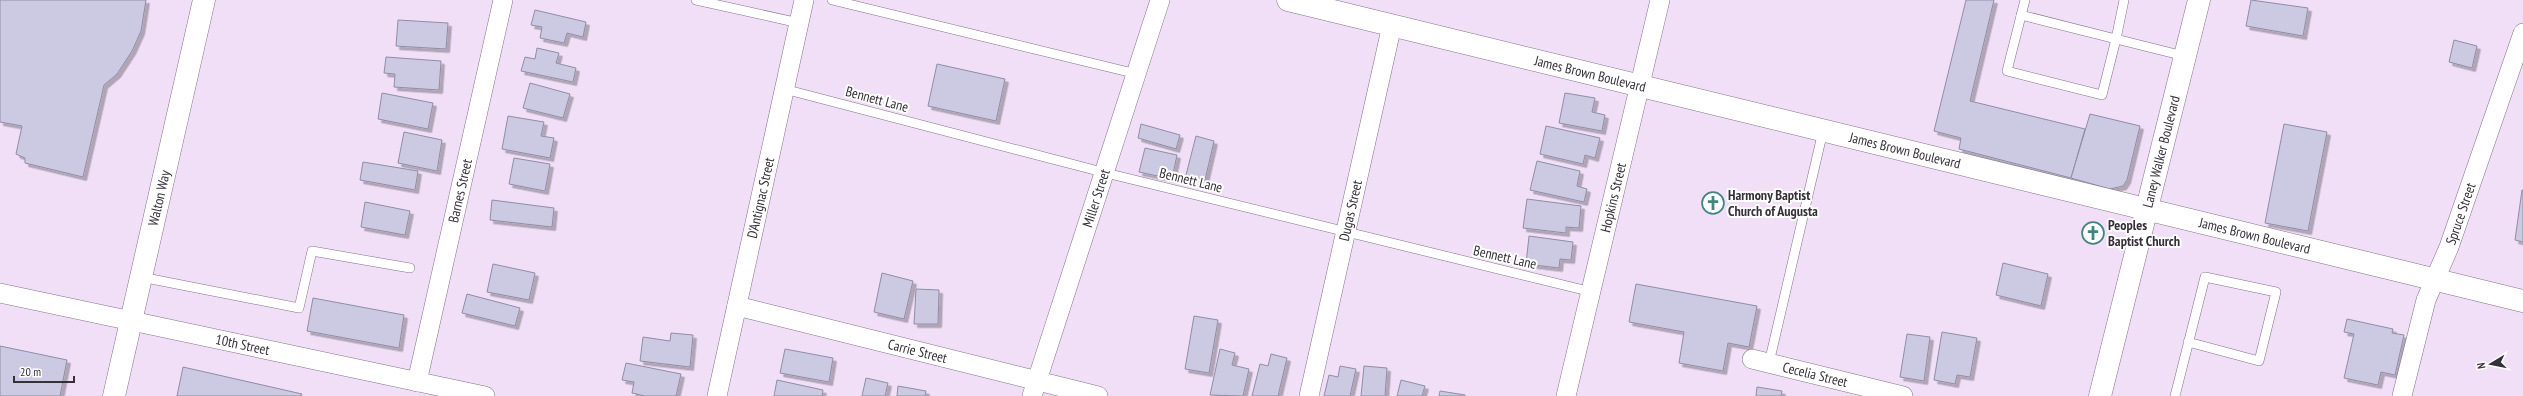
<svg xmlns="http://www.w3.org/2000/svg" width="2523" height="396" font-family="'PT Sans Narrow',sans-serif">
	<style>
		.building { fill: #ccc9e3; stroke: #8f8da6; filter: url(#shadow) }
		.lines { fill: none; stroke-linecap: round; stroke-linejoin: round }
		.lane-casing { stroke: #827388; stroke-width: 10 }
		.street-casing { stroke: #827388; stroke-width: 20 }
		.secondary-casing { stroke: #827388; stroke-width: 23 }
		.primary-casing { stroke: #827388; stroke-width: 23 }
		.lane { stroke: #fff; stroke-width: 9 }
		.street { stroke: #fff; stroke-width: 19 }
		.secondary { stroke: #fff; stroke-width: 22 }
		.primary { stroke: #fff; stroke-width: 22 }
		.labels { text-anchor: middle; stroke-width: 4; stroke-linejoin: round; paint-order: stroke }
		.street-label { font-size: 14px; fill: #363039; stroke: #fff }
		.poi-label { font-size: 14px; font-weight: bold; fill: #363039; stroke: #fff; text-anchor: start }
	</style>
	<defs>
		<filter id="shadow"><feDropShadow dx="3.5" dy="3.5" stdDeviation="0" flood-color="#0004"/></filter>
	</defs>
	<rect width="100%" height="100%" fill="#f0dff7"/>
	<g class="building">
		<path d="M0 0H146L141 31 132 51 117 74 104 85 83 177 25 163V158L16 154 22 126 0 122Z"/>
		<path d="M1966 0H1994L1970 101 2085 129 2071 178 1959 149 1961 138 1934 131Z"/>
		<path d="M2251 0 2308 8 2303 36 2246 26Z"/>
		<path d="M535 10 586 22 583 37 567 33 564 43 540 38 542 27 531 25Z"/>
		<path d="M398 20 448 23 446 49 396 46Z"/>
		<path d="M2454 40 2477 46 2472 68 2449 62Z"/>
		<path d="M537 48 559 53 556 63 576 68 573 82 521 71 525 57 535 59Z"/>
		<path d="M386 57 441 61 439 90 394 87 395 74 384 73Z"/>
		<path d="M937 64 1005 79 996 121 928 106Z"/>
		<path d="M530 83 570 94 563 118 523 108Z"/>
		<path d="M382 93 433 103 428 129 378 119Z"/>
		<path d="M1565 93 1595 98 1592 112 1605 115 1602 131 1559 123Z"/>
		<path d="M2090 114 2140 126 2127 180 2123 186 2110 189 2071 178Z"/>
		<path d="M508 116 544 122 541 136 554 138 550 158 502 149Z"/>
		<path d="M1141 124 1180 135 1176 149 1138 138Z"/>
		<path d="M2284 124 2327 132 2308 231 2265 223Z"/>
		<path d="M1546 126 1600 138 1595 158 1585 155 1583 164 1540 154Z"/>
		<path d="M404 132 442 140 437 171 398 163Z"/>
		<path d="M1196 136 1214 141 1205 180 1186 175Z"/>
		<path d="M1145 148 1177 155 1172 179 1139 172Z"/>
		<path d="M514 158 550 164 545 191 509 184Z"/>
		<path d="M1537 161 1580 171 1577 186 1587 189 1584 202 1530 190Z"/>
		<path d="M363 162 418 171 415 190 360 180Z"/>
		<path d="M2522 190H2523V242L2515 240Z"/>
		<path d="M1527 199 1581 206 1579 228 1566 227V233L1523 228Z"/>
		<path d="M492 200 554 208 552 227 490 220Z"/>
		<path d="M365 202 410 211 405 235 361 227Z"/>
		<path d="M1529 236 1573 242 1571 260 1560 259 1559 268 1526 264Z"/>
		<path d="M2003 263 2048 274 2041 306 1996 295Z"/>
		<path d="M493 264 535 273 529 300 487 292Z"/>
		<path d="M882 273 913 281 904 319 874 312Z"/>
		<path d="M1636 284 1757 306 1749 347 1728 343 1723 371 1679 363 1684 332 1629 322Z"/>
		<path d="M916 289 939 290 938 324H914Z"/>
		<path d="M467 294 520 308 515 326 462 313Z"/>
		<path d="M313 298 404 315 399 348 307 331Z"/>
		<path d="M1194 316 1218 320 1209 373 1185 369Z"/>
		<path d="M2347 319 2393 329 2392 333 2404 335 2395 375 2381 372 2378 385 2344 378 2354 334 2344 332Z"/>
		<path d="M1942 332 1977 338 1970 377 1957 375 1955 384 1934 380Z"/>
		<path d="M671 333 693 335 690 367 640 361 643 337 670 341Z"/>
		<path d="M1907 334 1930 337 1924 381 1900 377Z"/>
		<path d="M0 346 67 360 60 396H0Z"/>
		<path d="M785 349 833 358 829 382 780 373Z"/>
		<path d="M1220 349 1235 353 1232 365 1249 369 1243 396 1210 395Z"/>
		<path d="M1271 354 1287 358 1278 396H1252L1260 364 1268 366Z"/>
		<path d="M626 363 681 374 676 396H645L632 393 634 382 622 380Z"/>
		<path d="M1340 366 1356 369 1350 396H1324L1329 375 1338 377Z"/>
		<path d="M1364 366 1387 368 1385 396H1361Z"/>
		<path d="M183 367 302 394 301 396H177Z"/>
		<path d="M866 378 888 383 885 396H862Z"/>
		<path d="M777 380 823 390 822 396H774Z"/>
		<path d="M1401 380 1425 386 1422 396H1397Z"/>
		<path d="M898 386 926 391 925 396H897Z"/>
		<path d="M1757 387 1782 391 1781 396H1756Z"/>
		<path d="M1440 391 1465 395V396H1439Z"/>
	</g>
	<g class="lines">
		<g class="lane-casing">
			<g id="lane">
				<path d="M696 0 799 23"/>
				<path d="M832 0 1137 74"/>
				<path d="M2025 0 2007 71 2102 95 2116 39 2184 56"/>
				<path d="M2021 15 2116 39 2124 0"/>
				<path d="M784 89 1106 173 1592 292"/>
				<path d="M141 277 299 308 312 251 410 268"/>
				<path d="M1769 363 1823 131"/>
				<path d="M2175 396 2205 277 2276 292 2259 361 2188 342"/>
			</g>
		</g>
		<g class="street-casing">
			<g id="street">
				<path id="s1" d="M0 293 485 396"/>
				<path id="s2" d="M737 306 1098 396"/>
				<path id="s3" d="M1752 359 1903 396"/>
				<path id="s4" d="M417 382 503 0"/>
				<path id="s5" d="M717 396 804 0"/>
				<path id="s6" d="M1032 396 1160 0"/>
				<path id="s7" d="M1309 396 1392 25"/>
				<path id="s8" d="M1566 396 1660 0"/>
				<path id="s9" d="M2402 396 2426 300 2449 247 2523 33"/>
			</g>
		</g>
		<g class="secondary-casing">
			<g id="secondary">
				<path id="s10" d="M1288 0 2523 301"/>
				<path id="s11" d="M2100 396 2199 0"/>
			</g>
		</g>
		<g class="primary-casing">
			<g id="primary">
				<path id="s12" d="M114 396 204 0"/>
			</g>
		</g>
		<use href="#lane" class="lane"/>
		<use href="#street" class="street"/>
		<use href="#secondary" class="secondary"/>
		<use href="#primary" class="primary"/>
	</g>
	<defs>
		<g id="church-ring" transform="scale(1.15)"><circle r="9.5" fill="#fff" stroke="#3f8681" stroke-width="1.5"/><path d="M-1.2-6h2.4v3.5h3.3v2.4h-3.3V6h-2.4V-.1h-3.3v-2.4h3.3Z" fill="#3f8681"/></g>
	</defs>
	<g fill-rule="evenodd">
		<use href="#church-ring" x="1713" y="203"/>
		<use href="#church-ring" x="2093" y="233"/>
	</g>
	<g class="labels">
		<g class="street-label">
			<text dy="5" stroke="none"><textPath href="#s10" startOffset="311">James Brown Boulevard</textPath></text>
			<text transform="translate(877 99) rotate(15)" y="5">Bennett Lane</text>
			<text dy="5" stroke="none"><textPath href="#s10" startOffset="635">James Brown Boulevard</textPath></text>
			<text dy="5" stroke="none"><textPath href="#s11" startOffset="252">Laney Walker Boulevard</textPath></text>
			<text transform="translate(1191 180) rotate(14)" y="5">Bennett Lane</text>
			<text dy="5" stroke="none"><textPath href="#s4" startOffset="196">Barnes Street</textPath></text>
			<text dy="5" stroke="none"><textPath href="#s12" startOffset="203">Walton Way</textPath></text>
			<text dy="5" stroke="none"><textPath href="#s5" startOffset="203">D'Antignac Street</textPath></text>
			<text dy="5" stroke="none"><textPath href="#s6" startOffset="208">Miller Street</textPath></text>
			<text dy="5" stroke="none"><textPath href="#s8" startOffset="204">Hopkins Street</textPath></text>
			<text dy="5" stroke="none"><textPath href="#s7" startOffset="190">Dugas Street</textPath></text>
			<text dy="5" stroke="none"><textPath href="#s9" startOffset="192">Spruce Street</textPath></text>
			<text dy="5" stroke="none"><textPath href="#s10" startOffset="995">James Brown Boulevard</textPath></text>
			<text transform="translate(1505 257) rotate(13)" y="5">Bennett Lane</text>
			<text dy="5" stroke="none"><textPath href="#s1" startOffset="248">10th Street</textPath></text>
			<text dy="5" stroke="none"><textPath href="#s2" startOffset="186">Carrie Street</textPath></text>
			<text dy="5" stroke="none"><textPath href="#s3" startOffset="65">Cecelia Street</textPath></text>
		</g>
		<g class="poi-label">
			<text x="1728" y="200">Harmony Baptist<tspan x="1728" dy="16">Church of Augusta</tspan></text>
			<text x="2108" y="230">Peoples<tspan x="2108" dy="16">Baptist Church</tspan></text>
		</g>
	</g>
	<g transform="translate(2491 364) rotate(260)" stroke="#ffffff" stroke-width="3" paint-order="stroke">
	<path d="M0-3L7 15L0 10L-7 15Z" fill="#363039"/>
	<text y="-6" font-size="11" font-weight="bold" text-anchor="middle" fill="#363039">N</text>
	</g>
	<path d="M14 376v6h60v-6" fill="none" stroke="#363039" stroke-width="2"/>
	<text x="20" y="376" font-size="12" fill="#363039" stroke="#ffffff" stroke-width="3" paint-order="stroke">20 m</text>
</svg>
